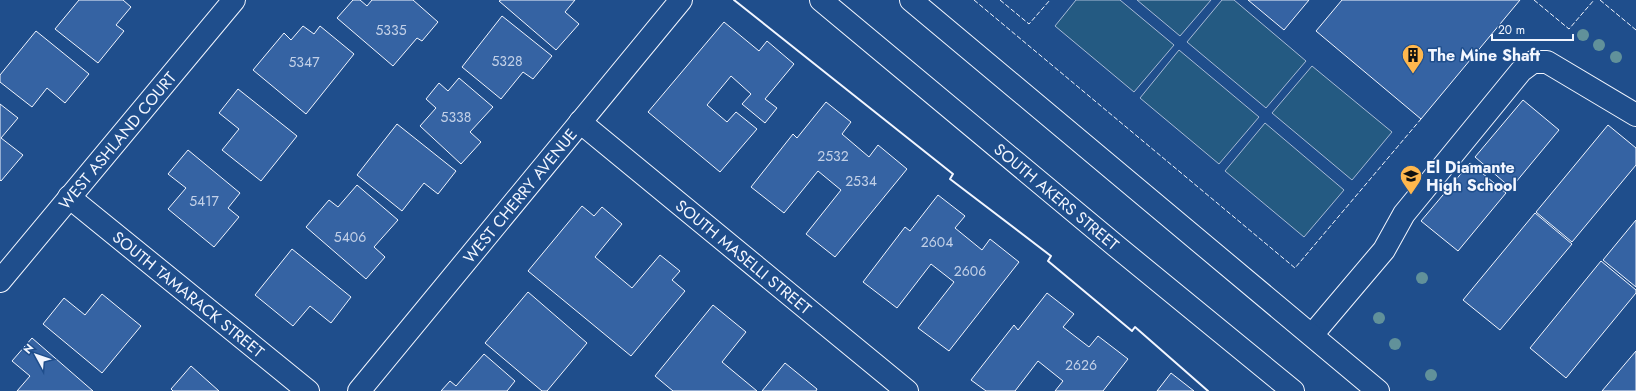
<svg xmlns="http://www.w3.org/2000/svg" width="1636" height="391" font-family="Jost,sans-serif">
	<style>
		.green { fill: #245a82; stroke: #a8bbd7 }
		.building { fill: #3563a3; stroke: #f2f6ff }
		.lines { fill: none; stroke-linecap: round; stroke-linejoin: round }
		.minor-casing { stroke: #f2f6ff; stroke-width: 24 }
		.major-casing { stroke: #f2f6ff; stroke-width: 24 }
		.minor { stroke: #1f4e8c; stroke-width: 22 }
		.major { stroke: #1f4e8c; stroke-width: 22 }
		.fence { stroke: #f2f6ff; stroke-width: 1; stroke-dasharray: 5 2; stroke-linecap: butt }
		.wall { stroke: #f2f6ff; stroke-width: 2 }
		.tree { fill: #61919a }
		.labels { text-anchor: middle; stroke-width: 3; stroke-linejoin: round; paint-order: stroke }
		.number-label { font-size: 14px; fill: #c3d1e8 }
		.poi-label { font-size: 16px; font-weight: bold; fill: #f2f6ff; stroke: #1f4e8c; text-anchor: start }
		.street-label { font-size: 16px; fill: #f2f6ff; stroke: #1f4e8c }
	</style>
	<rect width="100%" height="100%" fill="#1f4e8c"/>
	<g class="green">
		<path d="M1076 0H1120L1174 45 1134 92 1055 26Z"/>
		<path d="M1137 0H1211L1180 36Z"/>
		<path d="M1222 0H1234L1306 61 1266 108 1187 42Z"/>
		<path d="M1179 50 1259 117 1219 164 1140 98Z"/>
		<path d="M1312 66 1392 132 1352 180 1272 113Z"/>
		<path d="M1265 123 1344 190 1304 237 1225 171Z"/>
	</g>
	<g class="building">
		<path d="M79 0H123L131 7 116 25 124 31 98 63 55 29Z"/>
		<path d="M353 0H360L367 6 372 0H413L438 22 422 41 417 38 393 66 337 18Z"/>
		<path d="M501 0H575L565 12 579 24 556 50 499 1Z"/>
		<path d="M1248 0H1309L1284 30Z"/>
		<path d="M1342 0H1520L1421 119 1316 31Z"/>
		<path d="M502 16 552 56 533 79 523 72 501 99 462 67Z"/>
		<path d="M724 22 759 51 767 41 794 64 765 99 777 108 765 123 742 104 751 94 731 76 707 105 727 122 736 112 757 129 720 172 648 112Z"/>
		<path d="M303 26 314 34 320 26 354 54 306 114 253 70 284 33 291 40Z"/>
		<path d="M36 31 89 74 65 103 47 88 32 107 0 82V75Z"/>
		<path d="M459 78 493 107 470 132 481 142 461 164 420 126 436 108 426 99 439 83 448 91Z"/>
		<path d="M238 89 297 136 261 181 222 150 239 129 219 113Z"/>
		<path d="M1523 100 1559 130 1511 188 1475 157Z"/>
		<path d="M826 102 851 122 842 134 869 157 878 145 907 169 835 257 806 234 841 190 818 171 784 213 751 187 793 134 797 138Z"/>
		<path d="M0 104 18 118 1 138 23 155 1 181 0 180Z"/>
		<path d="M397 124 456 171 438 194 424 183 402 211 357 175Z"/>
		<path d="M1608 125 1636 148V165L1572 242 1536 212Z"/>
		<path d="M188 150 240 193 228 208 239 217 214 247 168 209 186 188 168 174Z"/>
		<path d="M1470 163 1506 193 1458 251 1421 221Z"/>
		<path d="M357 185 398 220 374 247 385 257 366 279 306 227 329 200 338 207Z"/>
		<path d="M938 195 965 216 955 228 982 250 990 239 1019 262 949 351 918 328 954 282 931 264 897 308 863 282 905 227 910 231Z"/>
		<path d="M582 206 594 216 602 207 622 224 595 257 632 288 660 255 680 271 672 280 685 291 631 356 528 271Z"/>
		<path d="M1535 213 1572 244 1500 330 1463 300Z"/>
		<path d="M1636 220V287L1603 260Z"/>
		<path d="M292 249 351 297 331 323 310 306 293 326 255 295Z"/>
		<path d="M1601 261 1636 290V293L1566 378 1530 348Z"/>
		<path d="M528 292 587 343 547 391H542L485 343Z"/>
		<path d="M1047 293 1074 314 1063 327 1089 347 1098 336 1128 359 1103 391H1055L1063 381 1038 361 1015 391H986L971 380 1014 325 1018 330Z"/>
		<path d="M102 294 141 326 102 373 43 324 64 298 85 315Z"/>
		<path d="M713 305 746 332 722 362 757 391H673L655 376Z"/>
		<path d="M32 338 93 391H17L30 376 12 361Z"/>
		<path d="M1636 351V391H1602Z"/>
		<path d="M484 354 515 381 507 391H441L450 381 456 386Z"/>
		<path d="M785 363 817 389 816 391H762Z"/>
		<path d="M191 366 219 391H173L171 389Z"/>
		<path d="M1171 373 1194 391H1157Z"/>
	</g>
	<g class="lines">
		<g class="minor-casing">
			<g id="minor">
				<path id="s1" d="M580 122 907 391"/>
				<path id="s2" d="M69 197 308 391"/>
				<path id="s3" d="M0 281 234 0"/>
				<path d="M1312 335 1384 250 1404 214 1521 71 1533 62H1547L1636 115"/>
				<path id="s4" d="M359 391 681 0"/>
			</g>
		</g>
		<g class="major-casing">
			<g id="major">
				<path id="s5" d="M821 0 1116 246 1293 391"/>
				<path d="M911 0 1378 391"/>
			</g>
		</g>
		<use href="#minor" class="minor"/>
		<use href="#major" class="major"/>
		<g class="fence">
			<path d="M974 0 1295 268 1421 119"/>
			<path d="M1000 0 1029 24 1050 0"/>
			<path d="M1534 0 1569 29 1594 0"/>
			<path d="M1600 0 1636 30"/>
		</g>
		<path class="wall" d="M734 0 953 174 950 179 1051 256 1048 261 1132 331 1135 327 1208 391"/>
	</g>
	<g class="tree">
		<circle cx="1583" cy="35" r="6"/>
		<circle cx="1599" cy="45" r="6"/>
		<circle cx="1616" cy="57" r="6"/>
		<circle cx="1422" cy="278" r="6"/>
		<circle cx="1379" cy="318" r="6"/>
		<circle cx="1395" cy="344" r="6"/>
		<circle cx="1431" cy="375" r="6"/>
	</g>
	<defs>
		<g id="building-pin" transform="scale(1.15)"><path d="M0 17L-7.5 6A9.5 9.5 0 1 1 7.5 6Z" fill="#ffb74d" stroke="#1f4e8c"/><path d="M-4-6H4V6H1V3H-1V6H-4ZM-2.5-4.3h1.7v1.8h-1.7ZM.8-4.3h1.7v1.8H.8ZM-2.5-1h1.7V.8h-1.7ZM.8-1h1.7V.8H.8Z" fill="#111"/></g>
		<g id="school-pin" transform="scale(1.15)"><path d="M0 17L-7.5 6A9.5 9.5 0 1 1 7.5 6Z" fill="#ffb74d" stroke="#1f4e8c"/><path d="M0-5L7-2L0 1L-7-2ZM-4 1L0 2.5L4 1V4Q0 6-4 4Z" fill="#111"/></g>
	</defs>
	<g fill-rule="evenodd">
		<use href="#building-pin" x="1413" y="55"/>
		<use href="#school-pin" x="1411" y="176"/>
	</g>
	<g class="labels">
		<g class="number-label">
			<text x="391" y="35">5335</text>
			<text x="507" y="66">5328</text>
			<text x="304" y="67">5347</text>
			<text x="456" y="122">5338</text>
			<text x="833" y="161">2532</text>
			<text x="861" y="186">2534</text>
			<text x="204" y="206">5417</text>
			<text x="350" y="242">5406</text>
			<text x="937" y="247">2604</text>
			<text x="970" y="276">2606</text>
			<text x="1081" y="370">2626</text>
		</g>
		<g class="poi-label">
			<text x="1428" y="61">The Mine Shaft</text>
			<text x="1426" y="173">El Diamante<tspan x="1426" dy="18">High School</tspan></text>
		</g>
		<g class="street-label">
			<text dy="6" stroke="none"><textPath href="#s3" startOffset="183">WEST ASHLAND COURT</textPath></text>
			<text dy="6" stroke="none"><textPath href="#s4" startOffset="253">WEST CHERRY AVENUE</textPath></text>
			<text dy="6" stroke="none"><textPath href="#s5" startOffset="307">SOUTH AKERS STREET</textPath></text>
			<text dy="6" stroke="none"><textPath href="#s1" startOffset="212">SOUTH MASELLI STREET</textPath></text>
			<text dy="6" stroke="none"><textPath href="#s2" startOffset="154">SOUTH TAMARACK STREET</textPath></text>
		</g>
	</g>
	<g transform="translate(36 355) rotate(310)" stroke="#1f4e8c" stroke-width="3" paint-order="stroke">
	<path d="M0-3L7 15L0 10L-7 15Z" fill="#f2f6ff"/>
	<text y="-6" font-size="11" font-weight="bold" text-anchor="middle" fill="#f2f6ff">N</text>
	</g>
	<path d="M1492 34v6h81v-6" fill="none" stroke="#f2f6ff" stroke-width="2"/>
	<text x="1498" y="34" font-size="12" fill="#f2f6ff" stroke="#1f4e8c" stroke-width="3" paint-order="stroke">20 m</text>
</svg>
